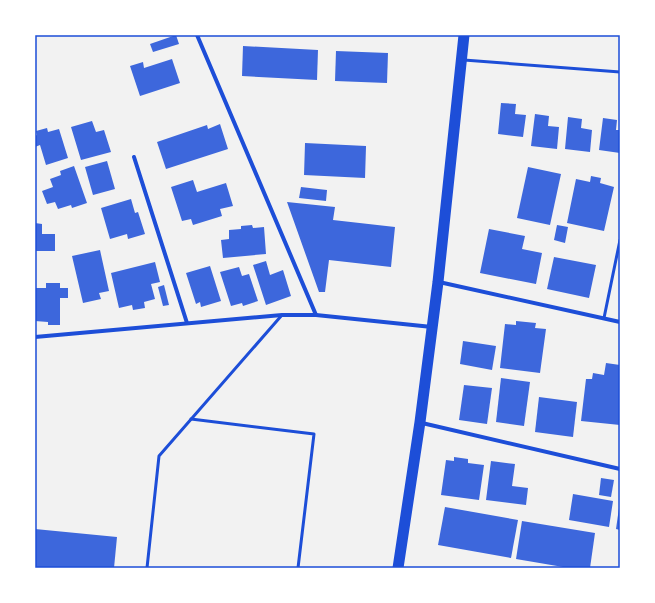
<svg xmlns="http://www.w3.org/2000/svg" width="655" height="603" font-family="'DejaVu Sans',sans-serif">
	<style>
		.building { fill: #3d67dc }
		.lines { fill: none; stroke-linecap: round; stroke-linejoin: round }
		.service { stroke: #1d4ed8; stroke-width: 3 }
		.minor { stroke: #1d4ed8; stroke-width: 4 }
		.trunk { stroke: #1d4ed8; stroke-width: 11 }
		.neatline { fill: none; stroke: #1d4ed8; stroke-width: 1.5 }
	</style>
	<rect width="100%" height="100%" fill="#f2f2f2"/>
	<g class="building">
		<path d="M176 35 179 44 153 52 150 44Z"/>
		<path d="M243 46 318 50 317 80 242 76Z"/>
		<path d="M336 51 388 53 387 83 335 81Z"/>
		<path d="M172 59 180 83 140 96 130 66 143 62 144 68Z"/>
		<path d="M501 103 516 104 515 114 526 115 523 137 498 134Z"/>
		<path d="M535 114 549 116 548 126 559 127 557 149 531 146Z"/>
		<path d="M568 117 582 119 581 128 592 130 590 152 565 149Z"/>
		<path d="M603 118 617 120 616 130H620V153L599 150Z"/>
		<path d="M92 121 96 132 104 130 111 152 81 160 71 127Z"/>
		<path d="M220 124 228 149 166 169 157 142 207 125 208 129Z"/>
		<path d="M47 128 48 132 59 129 68 158 46 165 40 145 35 147V136L37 135 36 131Z"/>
		<path d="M305 143 366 146 365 178 304 175Z"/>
		<path d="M107 161 115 189 93 195 85 167Z"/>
		<path d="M74 166 87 203 72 208 71 205 58 209 55 202 47 204 42 191 53 187 50 179 61 175 60 171Z"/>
		<path d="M528 167 561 174 550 225 517 218Z"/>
		<path d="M591 176 601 178 600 183 614 187 604 231 567 223 576 179 590 182Z"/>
		<path d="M193 180 197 192 226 183 233 206 220 209 222 216 193 225 191 219 182 221 171 187Z"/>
		<path d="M301 187 327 190 326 201 299 198Z"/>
		<path d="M131 199 135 213 138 212 145 234 128 239 127 234 110 239 101 208Z"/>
		<path d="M287 202 335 207 333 220 395 227 391 267 329 260 325 292H319Z"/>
		<path d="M35 223 42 224V234H55V251H35Z"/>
		<path d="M252 225 253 228 264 227 266 254 223 258 221 240 229 239V230L241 229V226Z"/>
		<path d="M557 225 568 227 565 243 554 240Z"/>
		<path d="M489 229 525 236 522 249 542 253 536 284 480 273Z"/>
		<path d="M100 250 109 291 99 293 101 299 83 303 72 256Z"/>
		<path d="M554 257 596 265 589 298 547 289Z"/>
		<path d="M266 261 270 275 283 270 291 296 266 305 253 265Z"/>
		<path d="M155 262 160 282 151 284 155 299 144 302 145 308 133 310 132 305 119 308 111 273Z"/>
		<path d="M210 266 221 301 201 307 200 302 196 304 186 273Z"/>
		<path d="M239 267 242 276 249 274 258 301 243 306 242 303 231 306 220 272Z"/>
		<path d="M46 283H60V288H68V298H60V325H48V322L35 321V288H46Z"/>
		<path d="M164 285 169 305 163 306 158 287Z"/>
		<path d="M516 321 536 323 535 328 546 329 540 373 500 368 505 324 516 325Z"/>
		<path d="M463 341 496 346 492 370 460 364Z"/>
		<path d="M606 363 620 365V425L581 421 586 379H592L593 373 604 375Z"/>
		<path d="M501 378 530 382 524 426 496 422Z"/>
		<path d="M464 385 492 388 487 424 459 420Z"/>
		<path d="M539 397 577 402 573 437 535 432Z"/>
		<path d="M454 457 468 459V463L484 465 479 500 441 495 446 460 454 461Z"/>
		<path d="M491 461 515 464 512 486 528 488 526 505 486 500Z"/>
		<path d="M601 478 614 480 611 497 599 495Z"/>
		<path d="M573 494 613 501 609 527 569 520Z"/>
		<path d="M445 507 518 520 511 558 438 545Z"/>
		<path d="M619 508H620V530L616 529Z"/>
		<path d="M522 521 595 533 590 568H569L516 559Z"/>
		<path d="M35 529 117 537 114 568H35Z"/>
	</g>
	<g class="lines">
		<g class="service">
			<path d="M464 60 620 72"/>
			<path d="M604 318 620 240"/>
			<path d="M191 419 314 434 298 568"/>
			<path d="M147 568 159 456 282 315"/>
		</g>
		<g class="minor">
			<path d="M197 35 316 315"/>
			<path d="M134 157 187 323"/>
			<path d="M439 282 620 322"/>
			<path d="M35 337 282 315H316L432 327"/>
			<path d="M422 423 620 469"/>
		</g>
		<path class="trunk" d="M398 568 420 422 438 282 464 35"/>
	</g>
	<rect width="655" height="603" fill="none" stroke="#ffffff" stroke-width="72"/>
	<rect x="36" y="36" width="583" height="531" class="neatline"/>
</svg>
